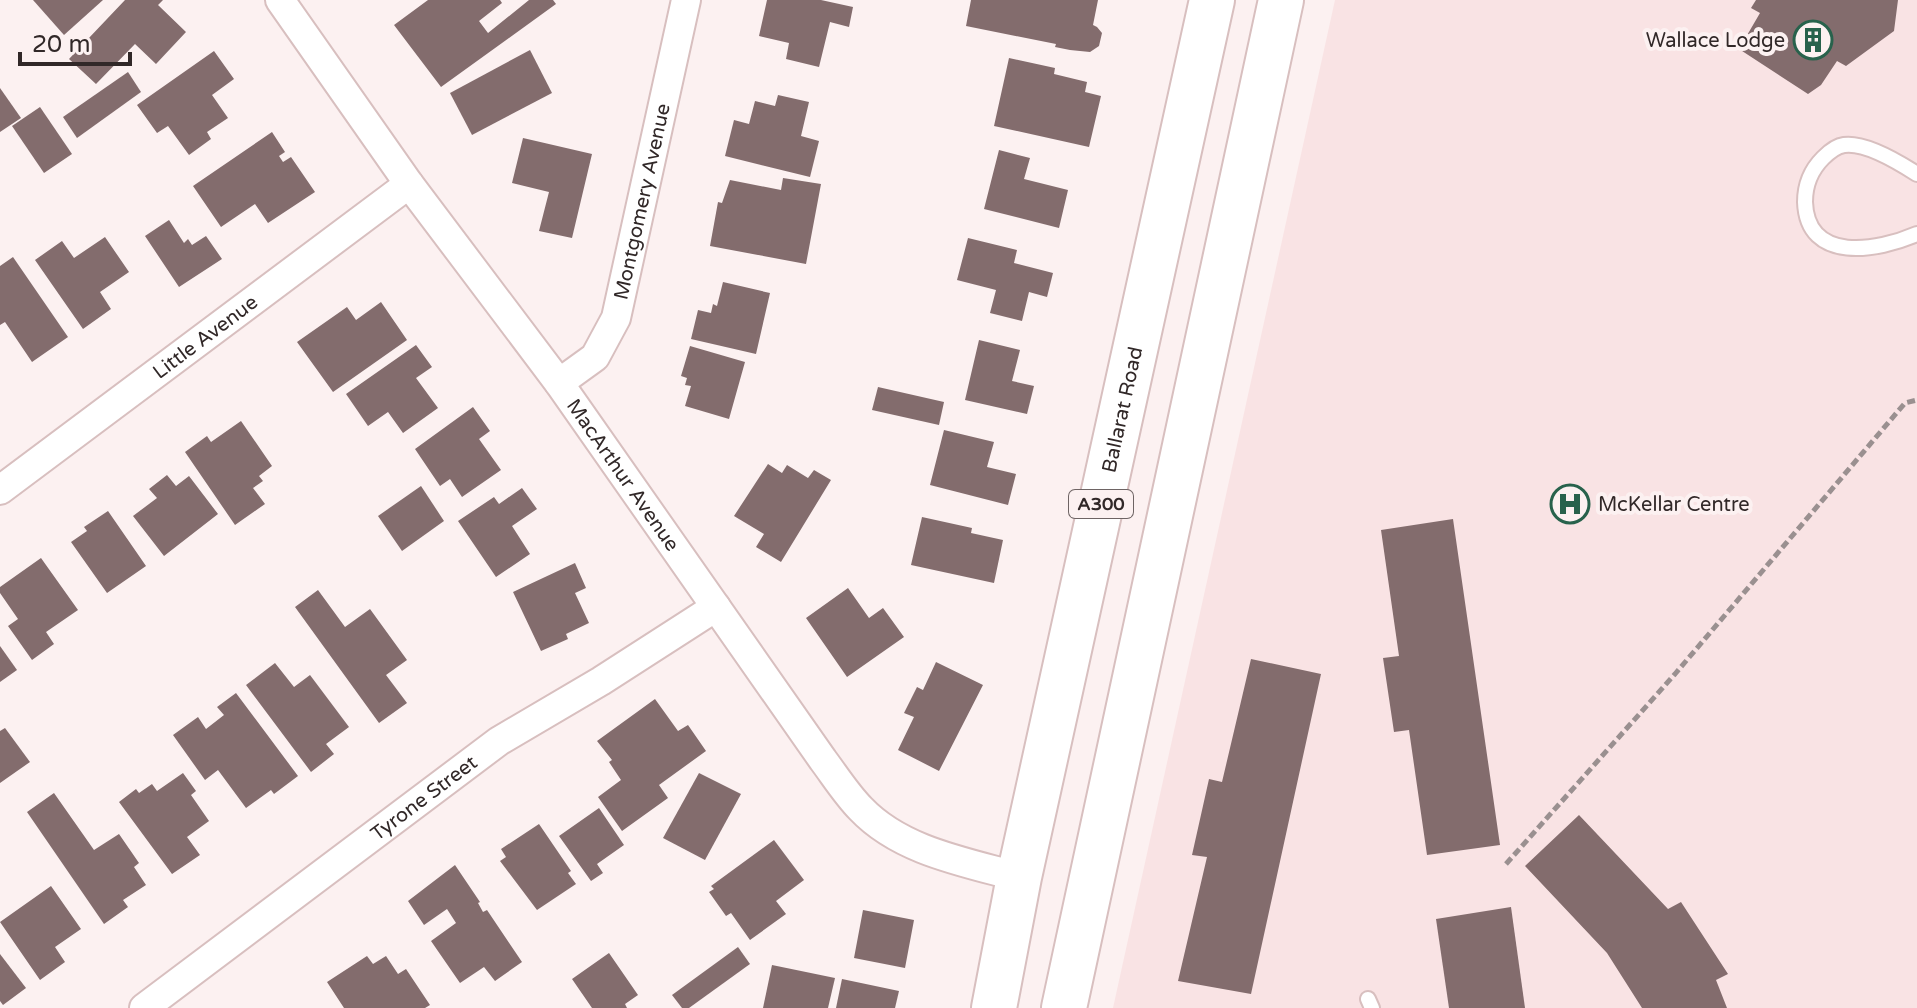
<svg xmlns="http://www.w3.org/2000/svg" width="1917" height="1008" font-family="'Varela Round',sans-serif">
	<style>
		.built { fill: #f9e3e4 }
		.building { fill: #836c6d }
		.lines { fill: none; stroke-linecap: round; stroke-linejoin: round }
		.service-casing { stroke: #d8bfbf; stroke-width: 18 }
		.minor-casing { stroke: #d8bfbf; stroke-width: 32 }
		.trunk-casing { stroke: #d8bfbf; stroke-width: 48 }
		.path { stroke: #9a9090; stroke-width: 5; stroke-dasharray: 8 4; stroke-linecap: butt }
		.service { stroke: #fff; stroke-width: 14 }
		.minor { stroke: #fff; stroke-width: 28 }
		.trunk { stroke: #fff; stroke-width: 44 }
		.labels { text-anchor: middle; stroke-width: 8; stroke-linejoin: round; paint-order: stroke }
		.shield { fill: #fcf1f1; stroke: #6e6464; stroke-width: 2 }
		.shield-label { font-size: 18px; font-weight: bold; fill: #312828 }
		.poi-label { font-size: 20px; fill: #312828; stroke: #fcf1f1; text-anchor: end }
		.street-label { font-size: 20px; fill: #312828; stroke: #fcf1f1 }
	</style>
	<rect width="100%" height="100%" fill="#fcf1f1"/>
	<path class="built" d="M1335 0H1917V1008H1113Z"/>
	<g class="building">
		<path d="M33 0H103L64 35Z"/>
		<path d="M125 0H163L158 5 186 32 156 64 135 44 96 84 69 59Z"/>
		<path d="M428 0H500L502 3 479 21 488 33 529 0H553L556 4 441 87 394 25Z"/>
		<path d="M767 0H821L853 7 849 27 830 22 819 67 786 59 789 43 759 36Z"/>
		<path d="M971 0H1098L1093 25 1097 27 1102 33 1099 46 1090 52 1070 50 1055 47 1056 44 966 26Z"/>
		<path d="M1756 0H1898L1894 31 1846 66 1837 61 1821 85 1808 94 1739 49 1760 13 1751 8Z"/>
		<path d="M530 50 552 93 472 135 450 93Z"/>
		<path d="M214 51 234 79 212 95 228 118 207 132 211 139 189 155 168 126 157 133 137 105Z"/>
		<path d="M1009 58 1055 68 1054 74 1087 82 1085 92 1101 96 1089 147 994 126Z"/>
		<path d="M128 72 141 92 77 138 63 117Z"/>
		<path d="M0 88 21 118 0 132Z"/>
		<path d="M778 95 809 102 801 136 819 141 810 177 725 156 734 120 749 124 755 101 775 106Z"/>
		<path d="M40 107 72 154 44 173 12 126Z"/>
		<path d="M272 132 285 152 279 156 283 162 291 157 315 192 268 223 255 204 221 227 193 186Z"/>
		<path d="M523 138 592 154 572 238 539 231 549 192 512 183Z"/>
		<path d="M999 150 1030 158 1024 179 1068 190 1059 228 984 209Z"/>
		<path d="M783 178 821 184 806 264 710 246 718 202 722 203 730 180 781 190Z"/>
		<path d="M169 220 184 243 188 239 192 245 206 236 222 259 179 287 145 236Z"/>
		<path d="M105 237 129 272 100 292 111 309 83 329 35 260 62 241 74 258Z"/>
		<path d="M968 238 1017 250 1014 263 1053 273 1047 297 1029 292 1022 321 990 313 996 290 957 280Z"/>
		<path d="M13 257 68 337 32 362 5 322 0 325V266Z"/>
		<path d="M723 282 770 293 756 354 691 339 698 310 711 313 713 304 717 306Z"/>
		<path d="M381 302 407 340 333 392 297 342 347 307 356 320Z"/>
		<path d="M979 340 1020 350 1012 381 1034 386 1027 414 965 400Z"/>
		<path d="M416 345 432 367 416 378 438 408 403 433 388 412 368 426 346 394Z"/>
		<path d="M690 346 745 362 729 419 685 406 691 386 685 385 687 378 681 376Z"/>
		<path d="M878 387 944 402 939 425 872 410Z"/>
		<path d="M473 407 490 431 479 439 501 470 462 497 450 479 440 486 415 449Z"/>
		<path d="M241 421 272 466 259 476 263 481 253 488 265 504 235 525 185 452 207 436 211 442Z"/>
		<path d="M944 430 994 442 987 467 1016 474 1008 505 930 485Z"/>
		<path d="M768 464 782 473 787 465 808 478 814 470 831 480 781 562 756 547 764 534 734 516Z"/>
		<path d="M167 475 176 486 189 476 218 514 164 556 133 516 157 498 149 489Z"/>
		<path d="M421 486 444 521 402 551 378 516Z"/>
		<path d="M522 488 537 509 512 526 530 554 496 577 458 521 494 497 499 504Z"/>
		<path d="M108 511 146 566 107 593 71 542 87 531 84 527Z"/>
		<path d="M922 517 972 528 971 533 1003 540 994 583 911 565Z"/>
		<path d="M1453 519 1500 845 1427 855 1409 730 1394 732 1383 658 1399 656 1381 530Z"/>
		<path d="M41 558 78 610 46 632 54 644 32 660 8 626 18 619 0 593V587Z"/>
		<path d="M575 563 586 588 575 593 589 623 566 634 568 639 541 651 513 592Z"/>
		<path d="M848 588 869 618 883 608 904 637 847 677 806 618Z"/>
		<path d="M318 590 345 627 370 609 407 660 386 675 407 703 379 723 295 607Z"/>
		<path d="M0 646 17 670 0 682Z"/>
		<path d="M1251 659 1321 674 1251 994 1178 981 1207 857 1192 855 1209 779 1222 782Z"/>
		<path d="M936 662 983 685 939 771 898 750 914 717 904 713 917 687 923 690Z"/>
		<path d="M275 663 294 687 310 675 349 727 326 744 334 754 311 772 246 685Z"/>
		<path d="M236 693 298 776 274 794 271 790 246 808 218 770 205 780 173 735 198 717 206 729 224 715 217 707Z"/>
		<path d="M655 699 678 731 688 725 706 751 659 785 668 798 622 831 598 797 621 780 609 762 612 760 597 741Z"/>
		<path d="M5 728 30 762 0 783V731Z"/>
		<path d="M183 773 196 791 191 795 209 821 187 837 200 855 172 874 119 802 136 789 139 793 152 784 157 791Z"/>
		<path d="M699 773 741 794 705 860 663 838Z"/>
		<path d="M54 793 94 850 119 834 139 863 134 867 146 885 123 900 128 907 104 924 27 812Z"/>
		<path d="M599 808 624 845 597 864 603 873 591 881 559 836Z"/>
		<path d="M1579 815 1668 909 1681 902 1728 974 1716 980 1727 1008H1642L1607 953 1525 866Z"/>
		<path d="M539 824 571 871 568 873 576 884 537 910 500 861 506 857 501 849Z"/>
		<path d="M774 840 804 880 776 901 786 914 750 940 731 913 726 916 709 892 714 889 711 886Z"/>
		<path d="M455 865 480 902 478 903 483 912 487 910 522 962 495 981 484 967 460 983 431 941 456 923 447 909 424 925 408 901Z"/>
		<path d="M51 886 81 929 55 947 65 962 40 980 0 922Z"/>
		<path d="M1511 907 1525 1008H1449L1436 919Z"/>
		<path d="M863 910 914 920 905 968 854 958Z"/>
		<path d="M738 947 750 964 689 1008H682L672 995Z"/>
		<path d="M609 953 638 995 625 1004 627 1008H592L572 979Z"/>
		<path d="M0 954 26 988 3 1005 0 1001Z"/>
		<path d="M367 956 373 964 386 956 398 974 406 969 430 1005 425 1008H344L327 982Z"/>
		<path d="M772 965 835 978 828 1008H763Z"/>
		<path d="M842 979 899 991 895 1008H836Z"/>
	</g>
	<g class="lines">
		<g class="service-casing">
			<g id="service">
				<path d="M1917 174C1900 163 1865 142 1844 145 1836 146 1829 152 1823 158 1811 170 1805 185 1805 202 1807 264 1878 251 1917 234"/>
				<path d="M1368 999 1372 1008"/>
			</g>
		</g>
		<g class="minor-casing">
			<g id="minor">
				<path id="s1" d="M280 0 409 184 559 383 823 760C835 776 847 795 861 809 901 851 965 862 1019 877"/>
				<path id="s2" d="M559 383 595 357 616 318 686 0"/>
				<path id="s3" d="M0 490 409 184"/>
				<path id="s4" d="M144 1008 499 741 601 681 716 607"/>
			</g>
		</g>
		<g class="trunk-casing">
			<g id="trunk">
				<path id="s5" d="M994 1008 1019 877 1212 0"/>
				<path d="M1064 1008 1281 0"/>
			</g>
		</g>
		<path class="path" d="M1506 864 1675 674 1905 403 1917 400"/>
		<use href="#service" class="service"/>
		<use href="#minor" class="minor"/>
		<use href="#trunk" class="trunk"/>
	</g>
	<defs>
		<g id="building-ring" transform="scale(2)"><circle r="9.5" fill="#fcf1f1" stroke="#28624c" stroke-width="1.5"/><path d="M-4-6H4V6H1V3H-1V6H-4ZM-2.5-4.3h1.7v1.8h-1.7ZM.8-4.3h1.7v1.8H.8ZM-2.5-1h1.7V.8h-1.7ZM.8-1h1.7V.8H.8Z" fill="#28624c"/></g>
		<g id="hospital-ring" transform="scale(2)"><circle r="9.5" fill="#fcf1f1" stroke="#28624c" stroke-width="1.5"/><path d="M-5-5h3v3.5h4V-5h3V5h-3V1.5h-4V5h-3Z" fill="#28624c"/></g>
	</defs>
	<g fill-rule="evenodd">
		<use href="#building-ring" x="1813" y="40"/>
		<use href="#hospital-ring" x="1570" y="504"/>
	</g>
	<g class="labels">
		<rect class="shield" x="1069" y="490" width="64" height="28" rx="6"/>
		<g class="shield-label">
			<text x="1101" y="510">A300</text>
		</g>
		<g class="poi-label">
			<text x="1785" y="47">Wallace Lodge</text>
			<text x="1598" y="511" text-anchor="start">McKellar Centre</text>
		</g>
		<g class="street-label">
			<text dy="7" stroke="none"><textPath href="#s2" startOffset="208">Montgomery Avenue</textPath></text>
			<text dy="7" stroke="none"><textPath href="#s3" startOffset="256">Little Avenue</textPath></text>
			<text dy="7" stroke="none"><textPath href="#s5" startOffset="612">Ballarat Road</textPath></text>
			<text dy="7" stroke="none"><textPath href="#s1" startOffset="586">MacArthur Avenue</textPath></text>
			<text dy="7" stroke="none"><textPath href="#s4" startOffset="350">Tyrone Street</textPath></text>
		</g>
	</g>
	<path d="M20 52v12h110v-12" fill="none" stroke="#312828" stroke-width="4"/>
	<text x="32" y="52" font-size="24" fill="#312828" stroke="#fcf1f1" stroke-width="6" paint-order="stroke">20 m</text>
</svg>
